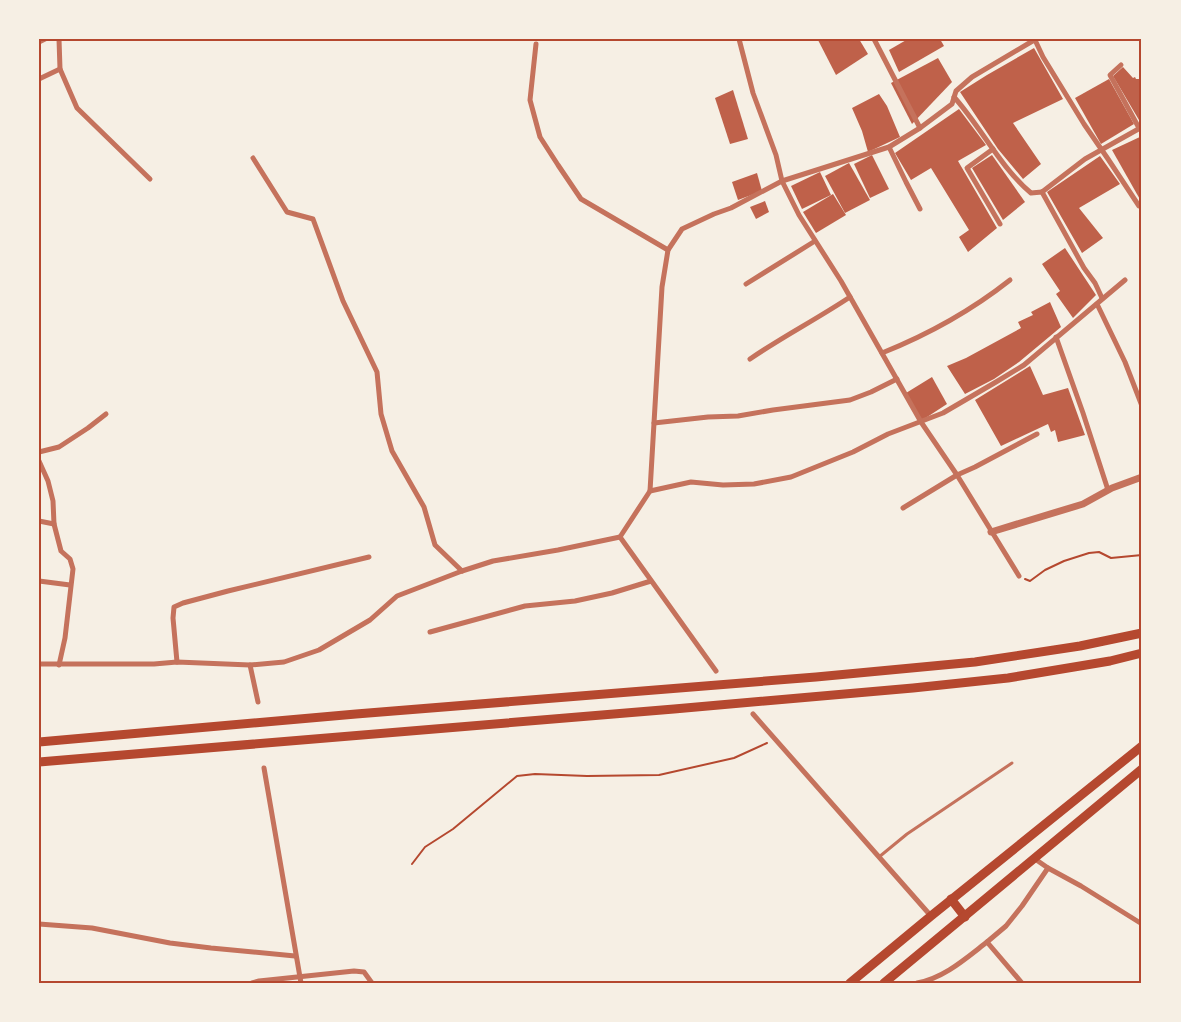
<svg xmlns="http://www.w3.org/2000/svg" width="1181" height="1022" font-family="Arial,sans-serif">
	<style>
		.building { fill: #bf614a }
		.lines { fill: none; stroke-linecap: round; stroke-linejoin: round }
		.path { stroke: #b5482f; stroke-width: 2 }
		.service { stroke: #c5725c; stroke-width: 3 }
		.minor { stroke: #c5725c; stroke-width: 5 }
		.tertiary { stroke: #c5725c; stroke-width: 7 }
		.trunk { stroke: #b5482f; stroke-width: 9 }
		.neatline { fill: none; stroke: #b5482f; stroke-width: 2 }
	</style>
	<rect width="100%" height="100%" fill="#f6efe4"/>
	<g class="building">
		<path d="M819 39H859L868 54 836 75 818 40Z"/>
		<path d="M908 39H940L944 46 899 72 889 50Z"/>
		<path d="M1034 48 1063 99 1013 123 1041 164 1023 179 998 149 960 92 987 75Z"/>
		<path d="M938 58 952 82 912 124 891 83Z"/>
		<path d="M1123 67 1133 78 1135 77 1136 79H1142V118L1139 120 1113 76Z"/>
		<path d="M1109 79 1134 124 1101 144 1075 98Z"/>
		<path d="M733 90 748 139 730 144 715 98Z"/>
		<path d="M879 94 887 106 900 137 868 152 862 131 852 108Z"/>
		<path d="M959 109 986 145 958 161 997 228 968 252 959 237 969 230 931 168 911 180 895 153Z"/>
		<path d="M1142 136V203L1112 150Z"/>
		<path d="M872 155 889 189 870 198 854 164Z"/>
		<path d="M992 155 1025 202 1003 220 972 168Z"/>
		<path d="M1100 156 1120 184 1079 208 1103 238 1082 253 1047 192Z"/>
		<path d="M849 163 870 200 845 213 825 176Z"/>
		<path d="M820 172 831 195 802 209 791 186Z"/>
		<path d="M757 173 762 191 738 200 732 182Z"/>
		<path d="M833 194 846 215 816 233 803 212Z"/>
		<path d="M765 201 769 212 756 219 750 207Z"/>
		<path d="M1065 248 1096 295 1073 318 1056 294 1060 291 1042 264Z"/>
		<path d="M1050 302 1061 327 1019 362 994 379 965 394 947 366 966 358 1021 328 1018 322 1033 315 1031 312Z"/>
		<path d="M1030 366 1043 395 1068 388 1085 435 1058 442 1055 430 1051 432 1048 424 1001 446 975 400Z"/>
		<path d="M932 377 947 404 921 421 906 393Z"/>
	</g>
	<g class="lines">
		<g class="path">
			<path d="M1025 579 1030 581 1045 570 1064 561 1089 553 1099 552 1111 558 1142 555"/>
			<path d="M412 864 425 847 453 829 517 776 535 774 587 776 659 775 734 758 767 743"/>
		</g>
		<path class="service" d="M879 857 907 834 1012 763"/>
		<g class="minor">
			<path d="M59 39 60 69 77 108 150 179"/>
			<path d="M739 39 753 93 776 155 782 181 799 215 841 281 921 422 957 475 1019 576"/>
			<path d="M874 39 920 128"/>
			<path d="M1035 40 1043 57 1084 124 1108 159 1139 206 1142 205"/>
			<path d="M39 42 45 39"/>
			<path d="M536 44 530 100 540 137 558 165 581 199 668 250"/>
			<path d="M1121 65 1110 75 1139 128"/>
			<path d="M39 79 60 69"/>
			<path d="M954 97C981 127 1000 167 1031 193L1042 192"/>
			<path d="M889 147 906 182 920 209"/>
			<path d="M993 149 967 168 1000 224"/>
			<path d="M253 158 287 212 313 219 343 301 377 372 381 414 392 451 424 507 435 545 462 571"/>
			<path d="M1042 192 1084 268 1095 283 1102 298"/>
			<path d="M1042 192 1085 159 1142 127"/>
			<path d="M746 284 815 241"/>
			<path d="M1097 304 1125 362 1142 406"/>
			<path d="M1056 337 1083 413 1108 490"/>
			<path d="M882 353C927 335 972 310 1010 280"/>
			<path d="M750 359C782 337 817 319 850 297"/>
			<path d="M654 423 708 417 738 416 773 410 850 400 871 392 897 379"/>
			<path d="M39 452 59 447 88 428 106 414"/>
			<path d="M39 461 48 481 53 501 54 524 61 551 70 559 73 569 65 638 59 665"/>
			<path d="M650 491 691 482 723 485 754 484 791 477 853 452 888 434 943 413 996 382 1024 365 1125 280"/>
			<path d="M903 508 957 475 975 467 1037 434"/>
			<path d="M39 521 54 524"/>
			<path d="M39 581 70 585"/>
			<path d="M430 632 525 606 575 601 612 593 651 581"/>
			<path d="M177 662 173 618 174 607 183 603 228 591 369 557"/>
			<path d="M39 664H154L177 662 250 665 284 662 319 650 370 620 397 596 462 571 493 561 558 550 620 537"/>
			<path d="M250 665 258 702"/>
			<path d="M716 671 620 537 650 491 662 287 668 250 682 229 714 214 731 208 782 181 889 147 920 128 952 104 956 91 972 77 1036 39"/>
			<path d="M753 714 931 916"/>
			<path d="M264 768 301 983"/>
			<path d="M1035 859 1048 868 1081 886 1142 924"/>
			<path d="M39 924 92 928 170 943 211 948 295 956"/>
			<path d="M987 942 1006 926 1022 906 1048 868"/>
			<path d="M252 983 259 981 354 971 364 972 372 983"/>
			<path d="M917 983C944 978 965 959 987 942L1022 983"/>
		</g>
		<path class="tertiary" d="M991 532 1083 504 1112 488 1142 477"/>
		<g class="trunk">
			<path d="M39 742 356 714 816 677 975 662 1080 646 1142 633"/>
			<path d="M39 762 674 709 913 688 1008 678 1110 661 1142 653"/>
			<path d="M951 899 965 917"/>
			<path d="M850 983 931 916 1142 746"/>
			<path d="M884 983 1142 769"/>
		</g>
	</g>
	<rect width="1181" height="1022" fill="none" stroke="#f6efe4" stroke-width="81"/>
	<rect x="40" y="40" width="1100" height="942" class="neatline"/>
</svg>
